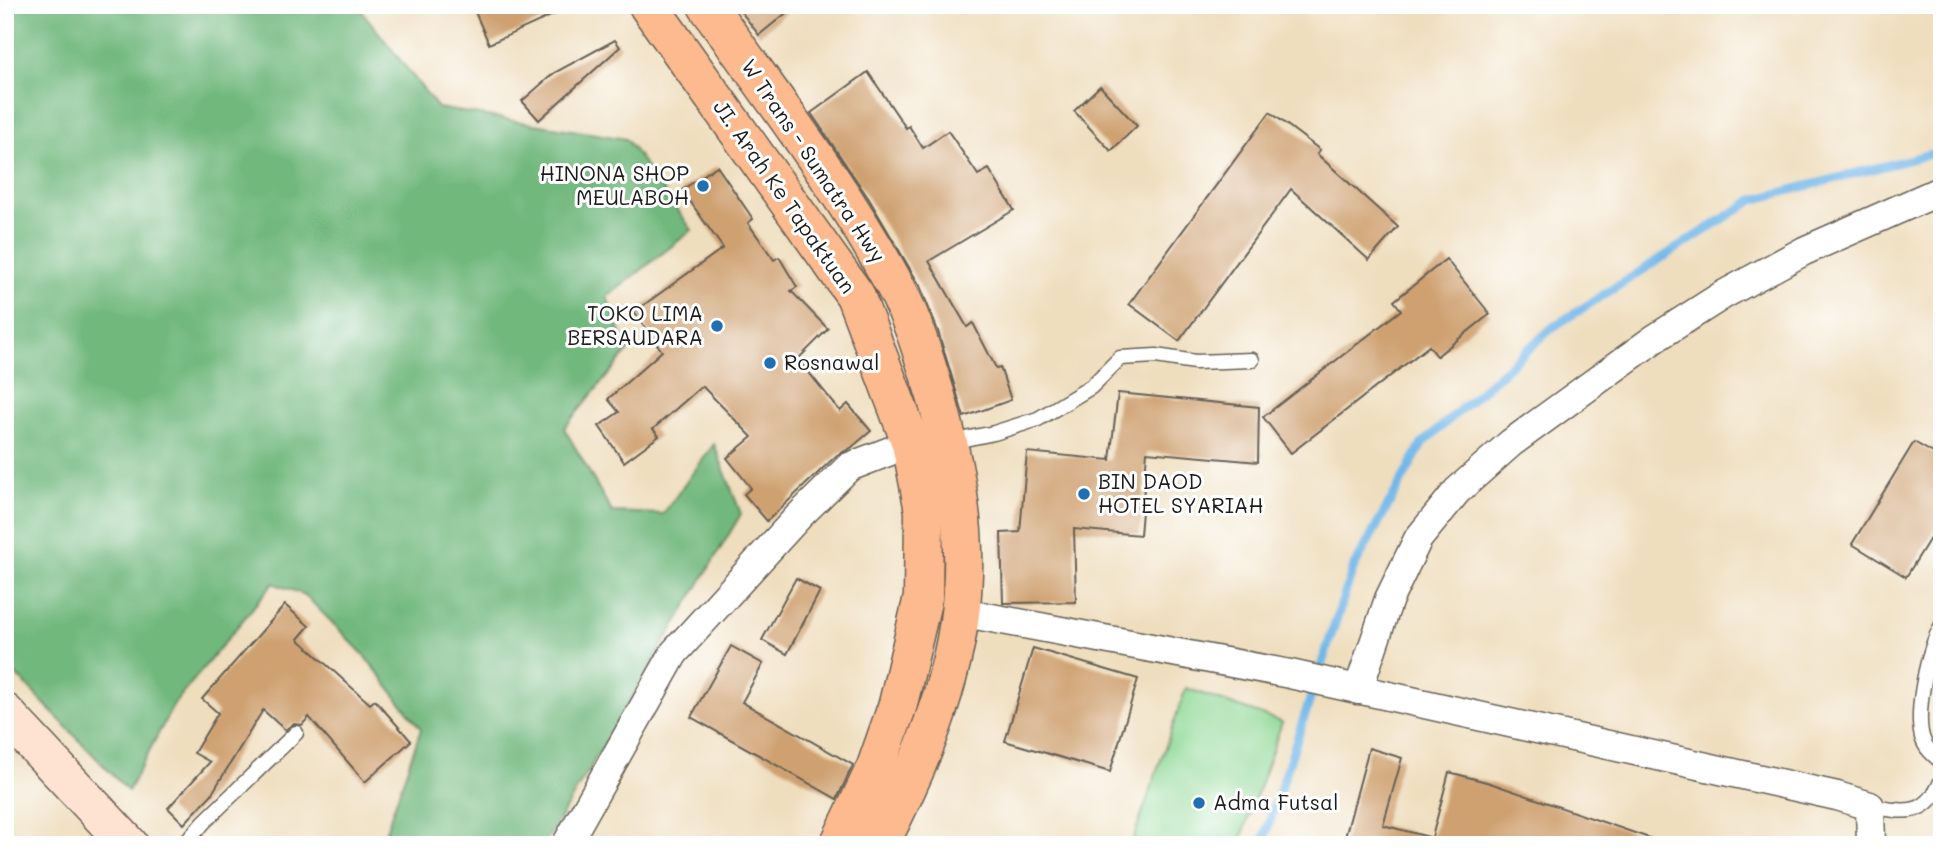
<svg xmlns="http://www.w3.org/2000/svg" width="1947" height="850" font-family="Mali,sans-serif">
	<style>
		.green { fill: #8cd793; stroke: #547a58; stroke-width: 2 }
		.forest { fill: #71b87d; stroke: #466a4c; stroke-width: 2 }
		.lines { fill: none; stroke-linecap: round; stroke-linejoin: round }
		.stream { stroke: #72b7e8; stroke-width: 9 }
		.building { fill: #cfa171 }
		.lane-casing { stroke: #666055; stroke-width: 17 }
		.street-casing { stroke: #666055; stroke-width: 31 }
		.secondary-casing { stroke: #666055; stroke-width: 41 }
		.highway-casing { stroke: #666055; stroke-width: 41 }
		.lane { stroke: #fff; stroke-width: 14 }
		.street { stroke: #fff; stroke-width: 28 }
		.secondary { stroke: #fee3d2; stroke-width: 38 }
		.highway { stroke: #fcba8e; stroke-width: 38 }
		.poi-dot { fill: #1f6fb2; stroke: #fff; stroke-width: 2.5 }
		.labels { text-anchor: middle; stroke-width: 6; stroke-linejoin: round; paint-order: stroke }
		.street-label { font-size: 21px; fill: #1c1c1c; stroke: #fff }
		.poi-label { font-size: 21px; fill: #1c1c1c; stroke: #fff; text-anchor: start }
	</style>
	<rect width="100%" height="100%" fill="#fff"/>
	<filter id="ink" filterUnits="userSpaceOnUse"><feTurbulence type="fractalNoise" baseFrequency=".0143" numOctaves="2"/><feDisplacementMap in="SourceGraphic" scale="14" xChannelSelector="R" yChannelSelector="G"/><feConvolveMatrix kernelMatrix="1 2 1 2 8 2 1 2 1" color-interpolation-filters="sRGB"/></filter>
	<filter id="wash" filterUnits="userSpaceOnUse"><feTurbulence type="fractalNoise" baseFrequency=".00686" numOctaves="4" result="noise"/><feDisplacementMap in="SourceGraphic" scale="28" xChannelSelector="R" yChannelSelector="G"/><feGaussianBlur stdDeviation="1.57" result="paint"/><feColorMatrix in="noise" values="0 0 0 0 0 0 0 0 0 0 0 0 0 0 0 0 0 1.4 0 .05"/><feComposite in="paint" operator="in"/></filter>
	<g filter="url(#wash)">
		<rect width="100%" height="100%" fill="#efdebe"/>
		<path class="green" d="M1186 688 1282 722 1239 845H1131Z"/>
		<path class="forest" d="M5 5H357L438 108 626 139 692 230 607 297 628 351 564 428 612 512 663 514 714 444 741 514 544 845H381L421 729 365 656 305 595 273 583 174 704 128 791 5 663Z"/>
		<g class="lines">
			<path class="stream" d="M1262 845 1353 569 1422 444 1553 327 1753 200 1942 151"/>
		</g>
		<g id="blocks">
			<g class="building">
				<path d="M472 5H575L489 44Z"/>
				<path d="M736 5H796L759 35Z"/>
				<path d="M615 40 620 47 539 120 522 101 554 73Z"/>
				<path d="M868 72 906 128 909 126 923 148 948 131 978 175 989 169 1014 210 929 261 967 327 973 323 996 368 1000 367 1011 400 964 417 938 331 920 286 869 199 811 113Z"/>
				<path d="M1100 86 1137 126 1111 151 1074 111Z"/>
				<path d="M1270 112 1320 150 1317 154 1398 227 1369 260 1291 189 1179 341 1129 304Z"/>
				<path d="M717 166 753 219 748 223 774 260 779 257 797 287 791 291 828 329 798 359 840 411 848 404 871 431 851 448 837 455 767 521 744 494 751 488 727 458 752 437 702 386 653 429 659 436 624 462 599 426 619 412 608 399 662 351 634 312 723 248 682 190Z"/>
				<path d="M1446 259 1490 314 1437 356 1429 346 1291 453 1263 417 1401 310 1394 301Z"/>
				<path d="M1118 393 1259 407 1258 462 1147 452 1140 535 1074 529 1076 602 1003 603 1001 533 1020 532 1027 452 1110 460Z"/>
				<path d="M1914 442 1942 458V519L1906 577 1852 544Z"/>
				<path d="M796 578 820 591 787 654 762 640Z"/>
				<path d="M285 605 309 626 298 639 370 704 375 700 411 741 365 782 309 717 302 725 293 724 285 730 263 710 211 795 184 824 168 808 210 762 194 753 218 713 202 699Z"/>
				<path d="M731 646 763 664 742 702 853 765 837 799 691 717Z"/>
				<path d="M1033 648 1138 679 1110 772 1005 741Z"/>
				<path d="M1369 748 1402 758 1383 825 1429 837 1428 845H1343Z"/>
				<path d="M1449 772 1490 783 1658 841V845H1430Z"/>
			</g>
		</g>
	</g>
	<g filter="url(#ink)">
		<use href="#blocks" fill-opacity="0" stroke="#666055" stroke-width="2"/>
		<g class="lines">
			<g class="lane-casing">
				<g id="lane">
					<path d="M950 442 994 433 1038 419 1091 387 1120 358 1156 356 1195 362 1252 360"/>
					<path d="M1942 625C1928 649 1915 710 1922 737 1925 748 1933 755 1942 762"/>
					<path d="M1870 806C1906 813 1927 817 1942 779"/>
					<path d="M184 845 204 822 296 733"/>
				</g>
			</g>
			<g class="street-casing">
				<g id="street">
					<path d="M960 612 1290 674 1837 796 1870 806 1871 845"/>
					<path d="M1358 690 1389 599 1418 539 1457 491 1511 443 1654 339 1723 295 1804 251 1942 190"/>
					<path d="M566 845 674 653 799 516 849 467 911 443"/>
				</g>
			</g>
			<g class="secondary-casing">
				<path id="secondary" d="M5 713 129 845"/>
			</g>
			<g class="highway-casing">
				<g id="highway">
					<path d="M648 5 855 295 911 443 924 511 923 597 898 704 876 767 839 845"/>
					<path d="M707 5C771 96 840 184 893 282 913 318 924 358 936 396 952 454 965 513 963 574 961 668 922 762 879 845"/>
				</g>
			</g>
			<use href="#lane" class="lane"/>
			<use href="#street" class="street"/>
			<use href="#secondary" class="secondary"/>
			<use href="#highway" class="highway"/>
		</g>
	</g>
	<g class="poi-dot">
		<circle cx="703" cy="186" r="7"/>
		<circle cx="717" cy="326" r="7"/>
		<circle cx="770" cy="363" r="7"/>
		<circle cx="1084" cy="494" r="7"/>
		<circle cx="1199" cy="803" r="7"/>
	</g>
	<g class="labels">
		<g class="street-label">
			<text transform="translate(813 161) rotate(56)" y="7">W Trans - Sumatra Hwy</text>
			<text transform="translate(784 197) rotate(55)" y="7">JI. Arah Ke Tapaktuan</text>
		</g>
		<g class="poi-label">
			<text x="689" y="181" text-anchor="end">HINONA SHOP<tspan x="689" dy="24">MEULABOH</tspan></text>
			<text x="703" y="321" text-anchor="end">TOKO LIMA<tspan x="703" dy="24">BERSAUDARA</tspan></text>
			<text x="784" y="370">Rosnawal</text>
			<text x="1098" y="489">BIN DAOD<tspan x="1098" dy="24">HOTEL SYARIAH</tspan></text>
			<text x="1213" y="810">Adma Futsal</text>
		</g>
	</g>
	<rect width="1947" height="850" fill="none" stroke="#fff" stroke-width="28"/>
</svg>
